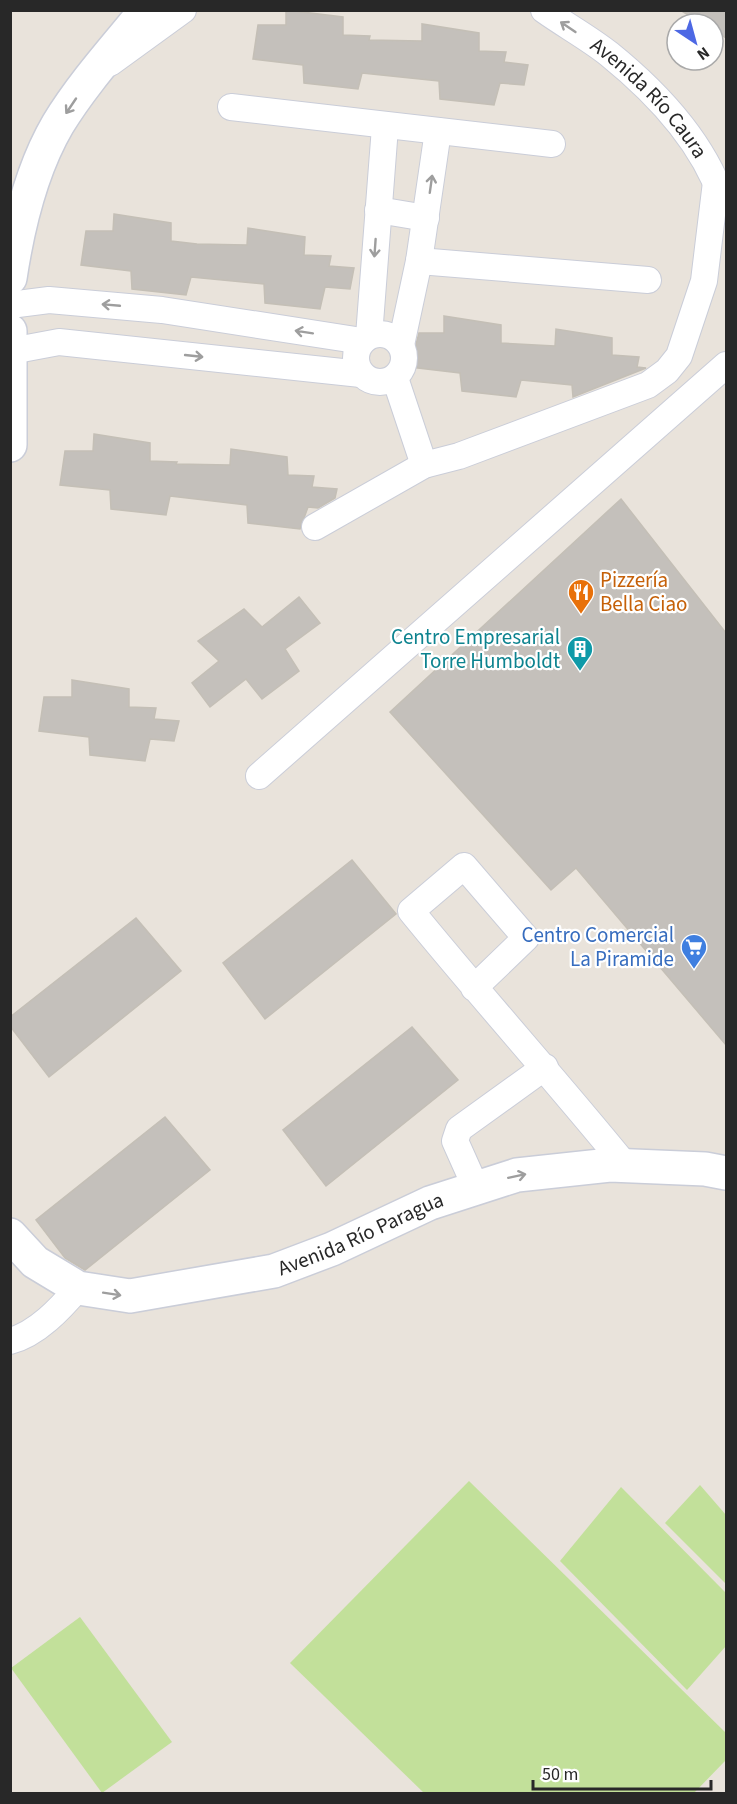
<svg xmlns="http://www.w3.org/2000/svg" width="737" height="1804" font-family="'Source Sans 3',sans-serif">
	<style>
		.pitch { fill: #c2e09a }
		.building { fill: #c4c0bb; stroke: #c4bfb6; stroke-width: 1.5 }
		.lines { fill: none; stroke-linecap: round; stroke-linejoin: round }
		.minor-casing { stroke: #cacdd8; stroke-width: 28 }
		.secondary-casing { stroke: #cacdd8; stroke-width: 36 }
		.minor { stroke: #fff; stroke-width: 26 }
		.secondary { stroke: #fff; stroke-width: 33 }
		.oneway { stroke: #9e9e9e }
		.labels { text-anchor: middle; stroke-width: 4.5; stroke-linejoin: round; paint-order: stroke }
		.street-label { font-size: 21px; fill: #282828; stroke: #fff }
		.food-label { font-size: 21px; fill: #c56008; stroke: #fff; text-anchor: start }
		.culture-label { font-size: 21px; fill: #0d838f; stroke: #fff; text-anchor: end }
		.shop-label { font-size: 21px; fill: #366cbe; stroke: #fff; text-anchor: end }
	</style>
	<rect width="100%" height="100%" fill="#e9e3db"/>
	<g class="pitch">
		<path d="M469 1481 726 1733V1760L694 1793H424L290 1663Z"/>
		<path d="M700 1485 726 1515V1584L665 1523Z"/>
		<path d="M621 1487 726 1593V1646L687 1690 560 1561Z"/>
		<path d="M80 1617 172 1742 102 1793 11 1668Z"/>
	</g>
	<g class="building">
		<path d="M286 10 343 17V35L370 36 369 40 422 41V24L479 33V51L506 52 504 62 528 65 524 85 500 83 494 105 440 99 439 81 362 73 358 89 304 83 303 65 253 59 258 25H286Z"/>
		<path d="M680 10H726V38L713 30V24H703Z"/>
		<path d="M114 214 171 223V241L197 244 247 245 248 228 305 237 304 255 331 256 329 266 354 268 350 289 325 287 320 309 265 303 264 284 191 277 186 295 132 289 131 271 81 265 86 231H113Z"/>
		<path d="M444 316 501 325V343L555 346 556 329 612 338V355L639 357 637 367 646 368 573 397 572 385 521 380 516 397 462 391 460 373 410 367 419 333H444Z"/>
		<path d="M94 434 150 443V461L177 462 176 464 230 465 231 449 287 457 288 475 314 476 312 487 337 489 335 498 318 508 308 507 300 529 248 523 247 505 170 496 166 515 111 509 110 490 60 485 65 451H93Z"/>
		<path d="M621 499 726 633V1045L576 868 551 890 390 712Z"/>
		<path d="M299 597 320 623 285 649 299 671 262 699 246 679 210 707 192 683 219 661 198 641 244 609 262 627Z"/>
		<path d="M72 680 129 689V707L156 708 154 719 179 721 174 741 150 739 145 761 90 755 89 737 39 731 44 697H72Z"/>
		<path d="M352 860 396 914 265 1019 223 963Z"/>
		<path d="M136 918 181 971 49 1077 10 1026V1017Z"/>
		<path d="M412 1027 458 1080 326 1186 283 1130Z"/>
		<path d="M165 1117 210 1170 85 1270 65 1258 36 1220Z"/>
	</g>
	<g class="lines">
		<g class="minor-casing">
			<g id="minor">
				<path id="s1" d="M544 10C565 25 589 38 609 54 656 92 702 141 722 198"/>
				<path d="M110 63 183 10"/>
				<path d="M231 107 552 144"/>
				<path d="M378 210 426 218"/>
				<path d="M419 261 648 280"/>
				<path d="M10 305 49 300 162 310 362 341"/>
				<circle cx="380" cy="358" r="24"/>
				<path d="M369 336 385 127"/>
				<path d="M401 345 419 261 438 131"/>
				<path d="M11 351 59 342 361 374"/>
				<path d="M395 378 424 465"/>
				<path d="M315 527 424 465 459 456 648 385 667 371 679 356 704 281 716 182"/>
				<path d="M259 776 726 365"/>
				<path d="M474 988 526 938 464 866 411 911C481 997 555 1079 625 1165"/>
				<path d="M476 1188 455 1141 459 1129 545 1067"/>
				<path d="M10 1341C37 1334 61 1308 78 1288"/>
			</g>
		</g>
		<g class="secondary-casing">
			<g id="secondary">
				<path d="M10 278C18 225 31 170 58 124 83 83 116 47 146 10"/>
				<path d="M10 331V445"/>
				<path id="s2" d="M10 1235 35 1262 78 1288 130 1296 274 1271 332 1249 430 1203 517 1175 610 1165 705 1169 726 1173"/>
			</g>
		</g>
		<use href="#minor" class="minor"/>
		<use href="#secondary" class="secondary"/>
	</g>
	<defs><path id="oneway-shaft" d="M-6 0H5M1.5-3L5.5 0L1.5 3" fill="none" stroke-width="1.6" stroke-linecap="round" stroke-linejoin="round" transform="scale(1.5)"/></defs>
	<g class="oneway">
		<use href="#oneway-shaft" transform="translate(568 27) rotate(-146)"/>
		<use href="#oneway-shaft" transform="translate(71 106) rotate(124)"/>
		<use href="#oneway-shaft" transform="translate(431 184) rotate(-82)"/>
		<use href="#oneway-shaft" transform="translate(375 248) rotate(94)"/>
		<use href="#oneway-shaft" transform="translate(111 305) rotate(-175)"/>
		<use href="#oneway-shaft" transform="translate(304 332) rotate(-171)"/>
		<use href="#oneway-shaft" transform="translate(194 356) rotate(6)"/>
		<use href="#oneway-shaft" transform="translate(517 1176) rotate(-12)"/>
		<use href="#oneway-shaft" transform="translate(112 1294) rotate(9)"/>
	</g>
	<defs>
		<g id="restaurant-pin" transform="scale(1.35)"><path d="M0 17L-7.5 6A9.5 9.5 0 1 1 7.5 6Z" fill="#e8710a" stroke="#fff"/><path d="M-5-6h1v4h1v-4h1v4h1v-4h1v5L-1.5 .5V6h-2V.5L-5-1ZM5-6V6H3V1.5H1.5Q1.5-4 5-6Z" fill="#fff"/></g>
		<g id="building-pin" transform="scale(1.35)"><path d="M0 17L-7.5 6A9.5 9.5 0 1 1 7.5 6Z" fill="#0f9aa8" stroke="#fff"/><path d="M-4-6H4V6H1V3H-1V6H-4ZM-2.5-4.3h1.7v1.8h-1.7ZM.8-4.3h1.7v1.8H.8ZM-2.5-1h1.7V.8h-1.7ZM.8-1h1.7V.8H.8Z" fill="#fff"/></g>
		<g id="supermarket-pin" transform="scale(1.35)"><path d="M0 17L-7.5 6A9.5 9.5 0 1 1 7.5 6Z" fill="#3f7fe0" stroke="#fff"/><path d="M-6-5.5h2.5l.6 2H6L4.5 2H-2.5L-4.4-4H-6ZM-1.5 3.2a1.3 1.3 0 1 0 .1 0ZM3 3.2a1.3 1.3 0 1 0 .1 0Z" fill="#fff"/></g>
	</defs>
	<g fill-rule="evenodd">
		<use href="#restaurant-pin" x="581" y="592"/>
		<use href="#building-pin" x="580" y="649"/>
		<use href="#supermarket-pin" x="694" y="947"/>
	</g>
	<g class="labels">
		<g class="street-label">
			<text dy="7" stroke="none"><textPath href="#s1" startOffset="138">Avenida Río Caura</textPath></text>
			<text dy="7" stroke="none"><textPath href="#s2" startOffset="380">Avenida Río Paragua</textPath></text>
		</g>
		<g class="food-label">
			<text x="600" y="587">Pizzería<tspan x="600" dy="24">Bella Ciao</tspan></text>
		</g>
		<g class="culture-label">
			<text x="560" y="644">Centro Empresarial<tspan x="560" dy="24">Torre Humboldt</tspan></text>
		</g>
		<g class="shop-label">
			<text x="674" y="942">Centro Comercial<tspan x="674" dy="24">La Piramide</tspan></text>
		</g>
	</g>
	<rect width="737" height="1804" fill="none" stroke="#282828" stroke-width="24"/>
	<g transform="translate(695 42) rotate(144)"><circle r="28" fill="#ffffff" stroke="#a9a9a9" stroke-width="1.5"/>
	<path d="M0-4.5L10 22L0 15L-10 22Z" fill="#4d68e4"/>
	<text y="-9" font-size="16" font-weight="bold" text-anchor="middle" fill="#282828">N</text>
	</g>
	<path d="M533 1780v9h178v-9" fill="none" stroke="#282828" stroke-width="3"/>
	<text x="542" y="1780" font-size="18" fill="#282828" stroke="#ffffff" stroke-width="4.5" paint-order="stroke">50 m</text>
</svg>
